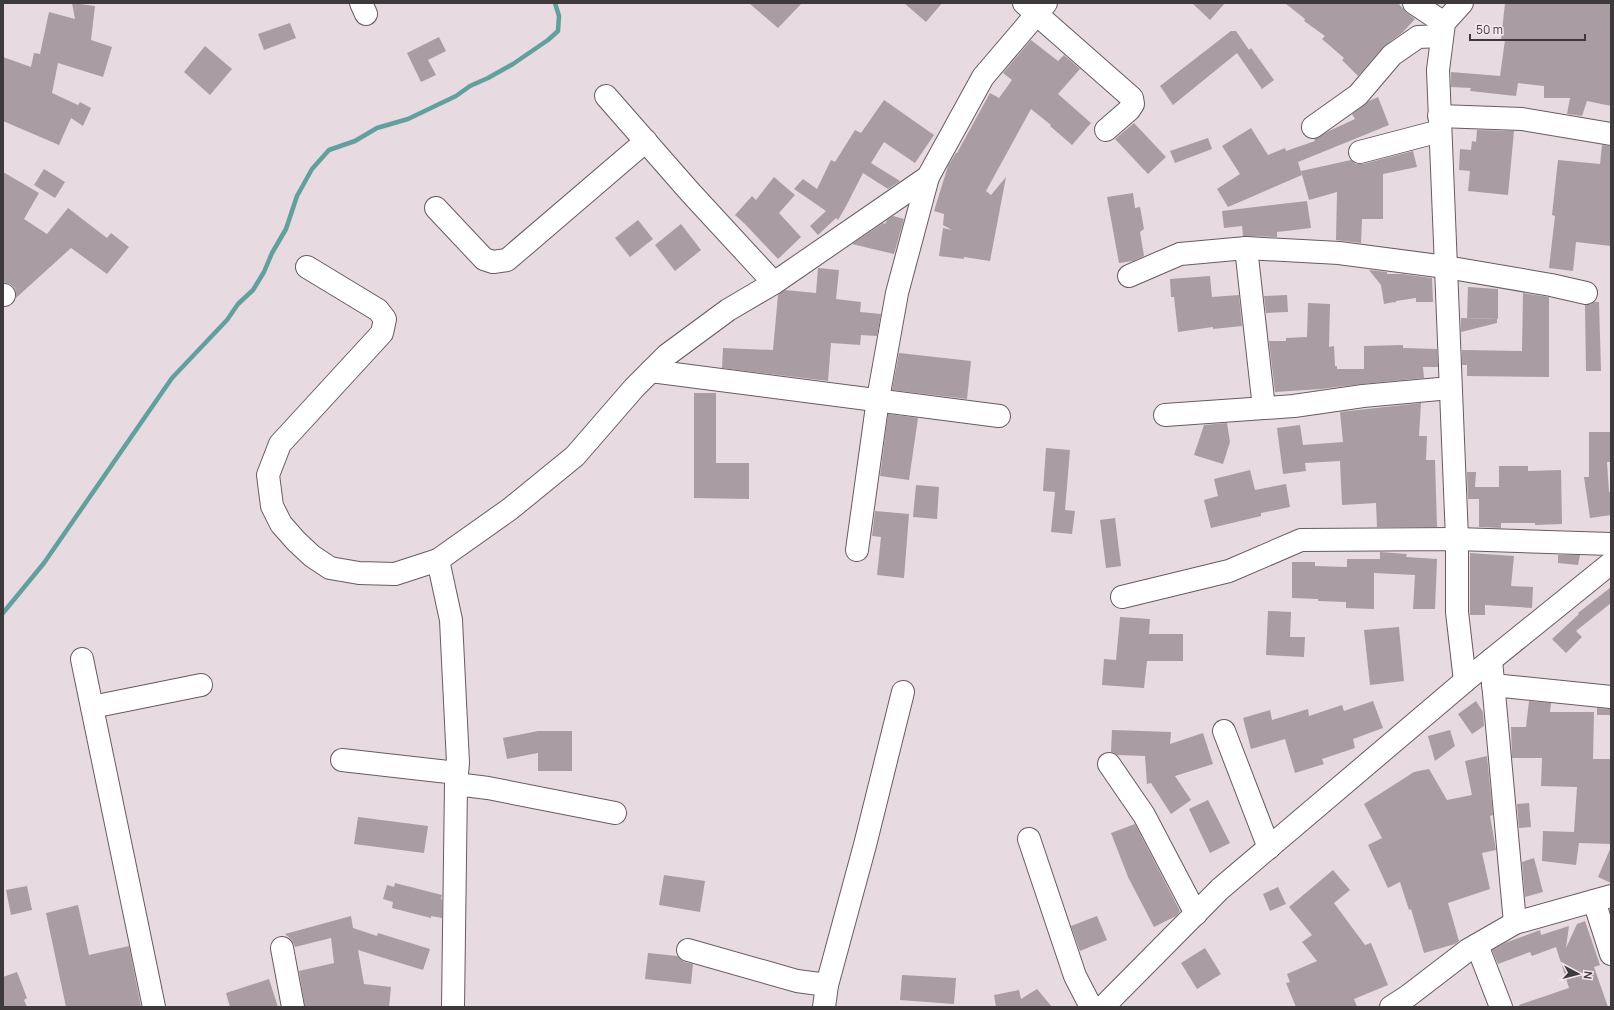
<svg xmlns="http://www.w3.org/2000/svg" width="1614" height="1010" font-family="Manrope,sans-serif">
	<style>
		.lines { fill: none; stroke-linecap: round; stroke-linejoin: round }
		.stream { stroke: #62a09d; stroke-width: 4.5 }
		.building { fill: #a99ca2 }
		.minor-casing { stroke: #675b61; stroke-width: 24 }
		.minor { stroke: #fff; stroke-width: 22 }
	</style>
	<rect width="100%" height="100%" fill="#e7dae0"/>
	<g class="lines">
		<path class="stream" d="M3 613 44 563 172 378 227 320 238 304 253 290 264 272 272 253 286 229 297 196 312 169 329 150 355 141 377 128 408 119 456 96 470 86 488 78 513 64 548 40 558 31 559 16 555 3"/>
	</g>
	<g class="building">
		<path d="M72 3 95 6 91 40 112 47 103 77 58 63 52 93 78 105 80 102 91 108 83 126 71 118 59 145 3 121V57L31 67 34 53 40 54 49 12 75 19Z"/>
		<path d="M749 3H802L778 28Z"/>
		<path d="M904 3H942L926 22Z"/>
		<path d="M1192 3H1225L1210 20Z"/>
		<path d="M1285 3H1398L1407 13 1415 19 1403 32 1383 47 1358 76 1342 60 1344 58 1322 39 1325 36 1304 21 1305 19Z"/>
		<path d="M1505 3H1611V106L1587 101 1582 116 1567 114 1570 98H1544V86L1518 83 1516 96 1470 91 1471 88 1451 87V72L1500 76 1505 40H1501Z"/>
		<path d="M290 23 296 38 264 50 258 34Z"/>
		<path d="M1231 31H1236L1249 50 1251 48 1274 80 1262 89 1237 53 1173 105 1160 86Z"/>
		<path d="M439 37 446 51 428 60 436 75 421 82 407 53Z"/>
		<path d="M1031 40 1058 61 1064 55 1080 69 1058 94 1091 123 1072 145 1050 126 1051 125 1031 109 986 191 991 195 1006 177 990 261 964 257V259L939 256 943 228 952 230 943 225 944 214 934 211 948 166 956 153H957L990 93 999 98 1012 80 1003 73Z"/>
		<path d="M205 46 232 69 210 95 184 72Z"/>
		<path d="M1378 97 1389 125 1298 162 1302 175 1228 207 1217 189 1240 174 1222 146 1251 128 1268 155 1285 148 1286 151 1315 141 1314 139 1329 131 1355 119 1352 114 1369 101Z"/>
		<path d="M884 100 934 135 915 163 884 142 871 163 900 181 888 189 863 173 845 208 838 220 836 218 818 235 810 226 826 211 794 189 803 179 817 189 831 160 835 162 855 130 861 133Z"/>
		<path d="M1134 123 1166 157 1148 174 1115 139Z"/>
		<path d="M1477 130 1514 131 1508 195 1468 191 1470 171 1459 170 1460 149 1471 150 1472 141 1476 142Z"/>
		<path d="M1208 138 1212 149 1175 163 1170 151Z"/>
		<path d="M1602 145 1611 146V246L1576 242 1573 271 1549 268 1555 216 1552 215 1558 160 1600 164Z"/>
		<path d="M1413 151 1417 167 1383 174V219H1362L1361 243 1336 240 1337 192 1309 200 1301 171 1351 160 1356 164H1363Z"/>
		<path d="M44 169 65 182 55 198 34 185Z"/>
		<path d="M3 172 39 193 24 219 47 234 68 208 107 238 111 233 129 247 107 274 71 248 16 298 15 288 10 284 3 282Z"/>
		<path d="M774 177 795 195 779 213 801 237 778 259 745 224 735 215 752 196 756 200Z"/>
		<path d="M1133 193 1135 208 1140 207 1144 229 1140 232 1144 256 1133 261 1119 263 1107 197Z"/>
		<path d="M1307 201 1311 228 1277 232V237L1243 236 1242 226 1224 228 1222 211Z"/>
		<path d="M893 216 904 219 894 254 852 244 883 223 885 224 887 220Z"/>
		<path d="M638 220 653 239 630 257 615 238Z"/>
		<path d="M681 224 701 250 675 271 655 245Z"/>
		<path d="M818 268 839 270 836 299 861 302 860 312 881 314 877 336 861 335 860 345 831 343 828 381 722 368 723 348 773 350 778 295 785 290 816 293Z"/>
		<path d="M1369 270 1387 272V274H1402L1432 278 1433 302H1416V298L1396 301 1395 303 1394 302 1384 304 1381 285Z"/>
		<path d="M1210 276 1212 297 1239 295 1242 326 1213 329V327L1178 332 1174 297H1171L1170 279Z"/>
		<path d="M1468 287 1498 289V319L1467 318Z"/>
		<path d="M1523 293 1549 297V377L1467 376V365H1462V350L1522 351Z"/>
		<path d="M1287 295 1288 312 1266 313 1264 296Z"/>
		<path d="M1594 302H1599L1601 371H1586L1585 305H1590Z"/>
		<path d="M1308 303 1330 304 1329 347 1334 346 1335 366H1337V369H1364V346L1403 345V348L1437 349 1438 367H1423L1424 378 1362 384 1321 389 1275 392 1269 341H1286V338L1307 337Z"/>
		<path d="M1461 318 1497 319V323L1461 332Z"/>
		<path d="M899 353 971 361 967 399 892 390Z"/>
		<path d="M694 393H716V463H749V499L694 498Z"/>
		<path d="M1421 403 1419 436H1427L1426 460H1435L1437 527H1377L1376 503 1342 505 1340 461 1305 463 1306 471 1283 474 1277 428 1300 425 1303 445 1343 442 1340 412Z"/>
		<path d="M888 414 918 418 909 480 880 476Z"/>
		<path d="M1227 423 1230 442 1223 464 1194 455 1204 425Z"/>
		<path d="M1589 432H1611V462H1607L1609 492H1611V515L1590 518 1584 477H1589Z"/>
		<path d="M1046 448 1070 450 1065 510 1075 511 1072 534 1051 532 1055 492 1043 491Z"/>
		<path d="M1499 466H1528V471L1561 470 1562 524 1535 525V523H1501V528L1479 527V499H1468L1467 472H1476L1475 487H1499Z"/>
		<path d="M1250 470 1255 490 1286 484 1290 507 1261 513V516L1211 528 1204 500 1218 496 1214 479Z"/>
		<path d="M916 485 939 487 937 519 913 517Z"/>
		<path d="M875 511 909 514 904 578 877 575 881 537 872 536Z"/>
		<path d="M1115 518 1121 566 1106 568 1100 520Z"/>
		<path d="M1380 552 1407 554 1406 557 1437 559 1435 609H1413L1415 575 1374 573V609L1346 608V602L1318 601V599L1292 598V562H1315V566L1347 567V559H1380Z"/>
		<path d="M1470 553 1514 556 1511 586 1533 587 1532 608 1485 605V615H1470Z"/>
		<path d="M1558 555H1580L1578 565 1558 563Z"/>
		<path d="M1611 587V603L1576 631 1582 637 1566 653 1552 639 1579 614 1578 613Z"/>
		<path d="M1268 611 1291 612 1290 637H1305L1304 657 1266 655Z"/>
		<path d="M1120 617 1150 619 1149 634H1183V661H1147L1144 688 1102 685 1104 659 1116 660Z"/>
		<path d="M1399 627 1404 681 1370 685 1364 630Z"/>
		<path d="M1373 701 1383 728 1353 739 1355 748 1322 759 1324 764 1295 773 1285 739 1251 749 1243 718 1270 710 1272 720 1308 709 1309 716 1342 705 1344 711Z"/>
		<path d="M1476 701 1483 712 1484 726 1472 734 1458 714Z"/>
		<path d="M1529 701 1551 703 1550 712H1594L1593 759H1611V844L1579 843 1576 865 1542 861 1543 831 1574 832 1577 787 1541 786 1542 758H1512L1511 727H1526Z"/>
		<path d="M1597 708 1611 709 1610 715H1597Z"/>
		<path d="M1112 730 1171 732 1170 744 1203 733 1213 764 1175 776 1191 800 1171 814 1151 783 1147 784 1145 756 1117 755 1111 752Z"/>
		<path d="M1450 730 1455 746 1435 761 1428 736Z"/>
		<path d="M538 731H572V771H538V753L507 759 503 738Z"/>
		<path d="M1487 756 1493 815 1490 816 1496 850 1482 853 1490 889 1448 903 1459 941 1455 944 1424 953 1411 909 1409 910 1400 882 1388 888 1368 845 1382 838 1364 804 1414 772 1429 769 1447 800 1472 795 1465 761Z"/>
		<path d="M1208 800 1230 843 1210 853 1189 809Z"/>
		<path d="M1529 803 1531 827 1519 828 1517 804Z"/>
		<path d="M358 817 428 826 424 853 354 844Z"/>
		<path d="M1135 824 1180 911 1176 916 1154 927 1128 877 1111 833Z"/>
		<path d="M1611 847V883L1598 877Z"/>
		<path d="M1534 858 1543 892 1525 897 1522 862Z"/>
		<path d="M1333 870 1350 890 1334 903 1365 945 1371 943 1388 985 1354 999 1357 1007H1296L1286 983 1290 982 1287 974 1317 961 1302 942 1312 935 1289 907Z"/>
		<path d="M664 875 705 881 700 912 659 905Z"/>
		<path d="M395 883 442 895 441 899 442 900V918L431 916V918L392 908 393 902 383 899 387 885 394 887Z"/>
		<path d="M27 886 32 910 11 915 6 890Z"/>
		<path d="M1278 887 1286 904 1270 911 1263 894Z"/>
		<path d="M78 905 89 955 129 946 141 1007H66L46 913Z"/>
		<path d="M351 916 353 928 377 936 378 933 430 949 423 970 358 950 364 984 391 987 389 1007H305L299 971 334 963 331 938 295 947 292 940 285 934Z"/>
		<path d="M1097 916 1107 940 1080 951 1071 926Z"/>
		<path d="M1585 921 1600 965 1594 967 1608 1007H1520L1519 1005 1569 988 1556 947 1532 956 1530 952 1498 964 1492 950 1505 943 1540 930 1541 935 1569 926 1566 948 1577 924Z"/>
		<path d="M1205 948 1221 974 1197 989 1181 963Z"/>
		<path d="M648 953 677 956 684 962 693 964 691 984 645 979Z"/>
		<path d="M17 972 27 998 24 1000 27 1007H3V977Z"/>
		<path d="M902 975 956 978 954 1004 900 1000Z"/>
		<path d="M269 979 278 1007H230L226 993Z"/>
		<path d="M1037 989 1052 1007H996L994 995 1019 990 1021 999Z"/>
	</g>
	<g class="lines">
		<g class="minor-casing">
			<g id="minor">
				<path d="M361 3 366 14"/>
				<path d="M1024 3 1132 98 1133 104 1129 110 1106 130"/>
				<path d="M1414 3 1444 23"/>
				<path d="M1462 3 1444 23 1438 70 1457 539V612L1465 681"/>
				<path d="M606 96 690 192 774 283"/>
				<path d="M1439 116 1522 119 1611 134"/>
				<path d="M1313 127 1358 95 1392 55 1418 37 1442 36"/>
				<path d="M1360 152 1440 131"/>
				<path d="M436 208 484 259 493 262 507 260 646 141"/>
				<path d="M1246 248 1264 408"/>
				<path d="M307 267 378 310 385 319 382 333 280 444 268 475 272 506 281 524 296 541 312 556 330 568 359 573 395 574 438 560 451 620 458 763 456 784"/>
				<path d="M1129 276 1180 254 1246 248 1339 253 1446 267 1551 285 1586 293"/>
				<path d="M3 295H4"/>
				<path d="M651 371 999 416"/>
				<path d="M1165 415 1294 406 1363 396 1450 388"/>
				<path d="M857 550 878 399 897 293 928 177 983 77 1046 3"/>
				<path d="M438 560 510 509 575 456 634 388 667 355 728 310 774 283 928 177"/>
				<path d="M1122 597 1229 571 1301 540 1457 539 1611 544"/>
				<path d="M82 659 154 1007"/>
				<path d="M1491 660 1515 923"/>
				<path d="M1493 685 1611 697"/>
				<path d="M92 707 201 685"/>
				<path d="M1224 731 1269 848"/>
				<path d="M342 760 457 773"/>
				<path d="M1109 764 1144 815 1196 914"/>
				<path d="M1029 839 1075 976 1091 1007"/>
				<path d="M1594 901 1611 954"/>
				<path d="M1477 945 1501 1007"/>
				<path d="M282 948 293 1007"/>
				<path d="M688 950 797 981 827 985"/>
				<path d="M453 1007 456 784 488 788 615 813"/>
				<path d="M824 1007 827 985 865 845 903 692"/>
				<path d="M1103 1007 1220 889 1465 681 1611 563"/>
				<path d="M1391 1007 1408 996 1468 950 1515 923 1611 896"/>
			</g>
		</g>
		<use href="#minor" class="minor"/>
	</g>
	<rect width="1614" height="1010" fill="none" stroke="#3e393b" stroke-width="8"/>
	<g transform="translate(1578 974) rotate(97)" stroke="#f5e7ed" stroke-width="3" paint-order="stroke">
	<path d="M0-3L7 15L0 10L-7 15Z" fill="#3e393b"/>
	<text y="-6" font-size="11" font-weight="bold" text-anchor="middle" fill="#3e393b">N</text>
	</g>
	<path d="M1470 34v6h115v-6" fill="none" stroke="#3e393b" stroke-width="2"/>
	<text x="1476" y="34" font-size="12" fill="#3e393b" stroke="#f5e7ed" stroke-width="3" paint-order="stroke">50 m</text>
</svg>
